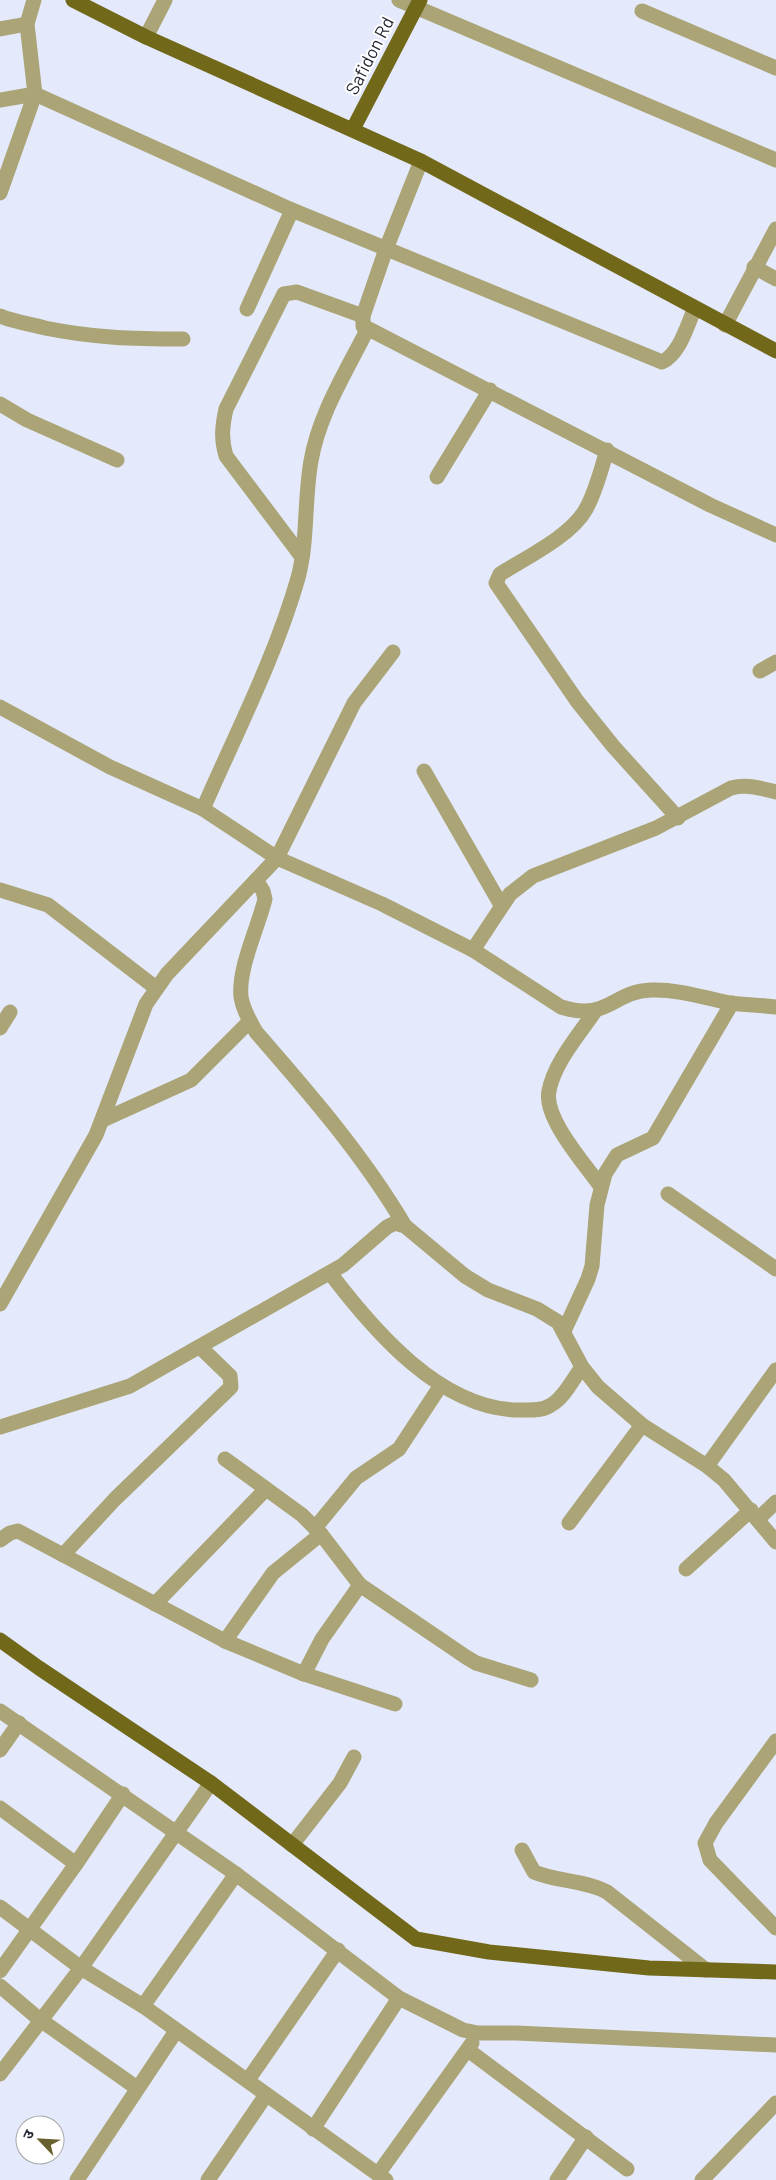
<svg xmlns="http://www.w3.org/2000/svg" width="776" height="2180" font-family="Barlow,'Noto Sans Devanagari',sans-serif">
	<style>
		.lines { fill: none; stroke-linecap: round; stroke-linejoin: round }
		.minor { stroke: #aaa476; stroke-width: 15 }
		.major { stroke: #72681a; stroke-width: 15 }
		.labels { text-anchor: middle; stroke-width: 4; stroke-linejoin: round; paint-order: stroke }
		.street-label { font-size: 18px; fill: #222531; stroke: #fff }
	</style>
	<rect width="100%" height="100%" fill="#e4eafc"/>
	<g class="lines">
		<g class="minor">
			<path d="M399 0 776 160"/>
			<path d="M642 11 776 68"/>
			<path d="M0 29 27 24"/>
			<path d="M146 37 165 0"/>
			<path d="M0 100 35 94 292 210 662 362C680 354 687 325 695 308"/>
			<path d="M421 161 386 249 363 316V326L710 505 776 535"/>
			<path d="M0 193 35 94 27 24 34 0"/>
			<path d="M754 267 776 279"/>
			<path d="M247 309 292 210"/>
			<path d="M0 316C14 322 30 324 45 328 94 338 134 339 183 339"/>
			<path d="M725 325 776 229"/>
			<path d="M367 330C346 372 319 414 311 461 304 500 308 541 298 578 275 658 236 733 203 809L277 858 382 904 473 950 561 1007C608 1022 613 991 651 990 678 989 705 998 730 1003 745 1005 761 1005 776 1007"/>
			<path d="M0 404 27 420 117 460"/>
			<path d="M607 450C601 470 596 491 586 509 571 536 527 557 500 574L496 583 577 701 613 746 678 818"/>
			<path d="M437 477 490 390"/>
			<path d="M302 557 226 456C221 439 222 427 226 409L284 294 297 292 363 316"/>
			<path d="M760 671 776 662"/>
			<path d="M0 707 110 767 203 809"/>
			<path d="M424 771 501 905"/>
			<path d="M256 880 263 891 265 899C258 928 238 968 241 997 243 1010 250 1021 256 1032 310 1094 363 1155 405 1226"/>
			<path d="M0 890 48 905 156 988"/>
			<path d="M473 950 510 894 533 876 656 828 731 788C747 784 760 788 776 792"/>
			<path d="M595 1011C579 1035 554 1063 549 1091 543 1118 586 1165 601 1187"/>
			<path d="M0 1028 10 1012"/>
			<path d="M103 1120 191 1080 250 1021"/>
			<path d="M668 1194 776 1269"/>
			<path d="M330 1273C374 1331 442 1411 521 1410 531 1410 542 1411 551 1405 564 1398 573 1379 582 1367"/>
			<path d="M0 1304 96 1135 146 1004 167 974 277 858 354 703 393 652"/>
			<path d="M564 1331 588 1279 592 1266 597 1205 605 1174 617 1155 653 1138 732 1003"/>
			<path d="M0 1427 130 1386 343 1265 387 1227 395 1223 405 1226 465 1276 488 1290 537 1309 558 1322 582 1367 598 1387 642 1425 707 1466 724 1480 776 1542"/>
			<path d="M225 1459 302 1515 321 1534 360 1585 466 1657 476 1663 531 1680"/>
			<path d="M707 1466 776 1370"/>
			<path d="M758 1519 776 1502"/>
			<path d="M569 1523 642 1425"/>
			<path d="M315 1528 356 1478 399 1449 441 1385"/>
			<path d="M0 1540 10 1533 18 1531 225 1641 304 1674 395 1704"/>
			<path d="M63 1555 115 1499 231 1387 230 1376 200 1347"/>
			<path d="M686 1569 751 1510"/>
			<path d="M155 1604 266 1489"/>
			<path d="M225 1641 273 1573 321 1534"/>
			<path d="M304 1674 322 1639 360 1585"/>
			<path d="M0 1711 236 1874 399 1998 463 2030 478 2033H516L776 2045"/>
			<path d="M776 1741 716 1823 705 1843 710 1860 776 1928"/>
			<path d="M0 1750 19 1723"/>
			<path d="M0 1808 76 1864"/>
			<path d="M292 1845 340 1783 354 1757"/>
			<path d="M522 1850 534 1872C558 1882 584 1880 607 1892L706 1970"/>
			<path d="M0 1907 81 1968 143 2006 386 2180"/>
			<path d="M0 1971 76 1864 123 1794"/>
			<path d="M0 1986 39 2019 137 2088"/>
			<path d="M143 2006 236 1874"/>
			<path d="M468 2050 627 2169"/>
			<path d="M0 2074 81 1968 211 1783"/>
			<path d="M248 2080 338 1950"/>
			<path d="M313 2129 399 1998"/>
			<path d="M378 2174 472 2043"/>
			<path d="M77 2180 176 2031"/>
			<path d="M208 2180 266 2095"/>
			<path d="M557 2180 586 2137"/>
			<path d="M702 2180 776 2103"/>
		</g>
		<g class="major">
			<path d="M73 0 146 37 421 161 776 351"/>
			<path d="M353 129 420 0"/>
			<path d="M0 1640 39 1668 211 1783 416 1939 489 1952 649 1968 776 1972"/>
		</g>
	</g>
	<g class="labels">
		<g class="street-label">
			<text transform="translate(370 56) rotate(-63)" y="6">Safidon Rd</text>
		</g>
	</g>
	<g transform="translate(40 2140) rotate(295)"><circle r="24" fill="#ffffff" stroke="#a7a8ad"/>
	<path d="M0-4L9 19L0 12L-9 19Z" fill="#67602d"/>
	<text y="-8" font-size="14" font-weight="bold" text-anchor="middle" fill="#222531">उ</text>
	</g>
</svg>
